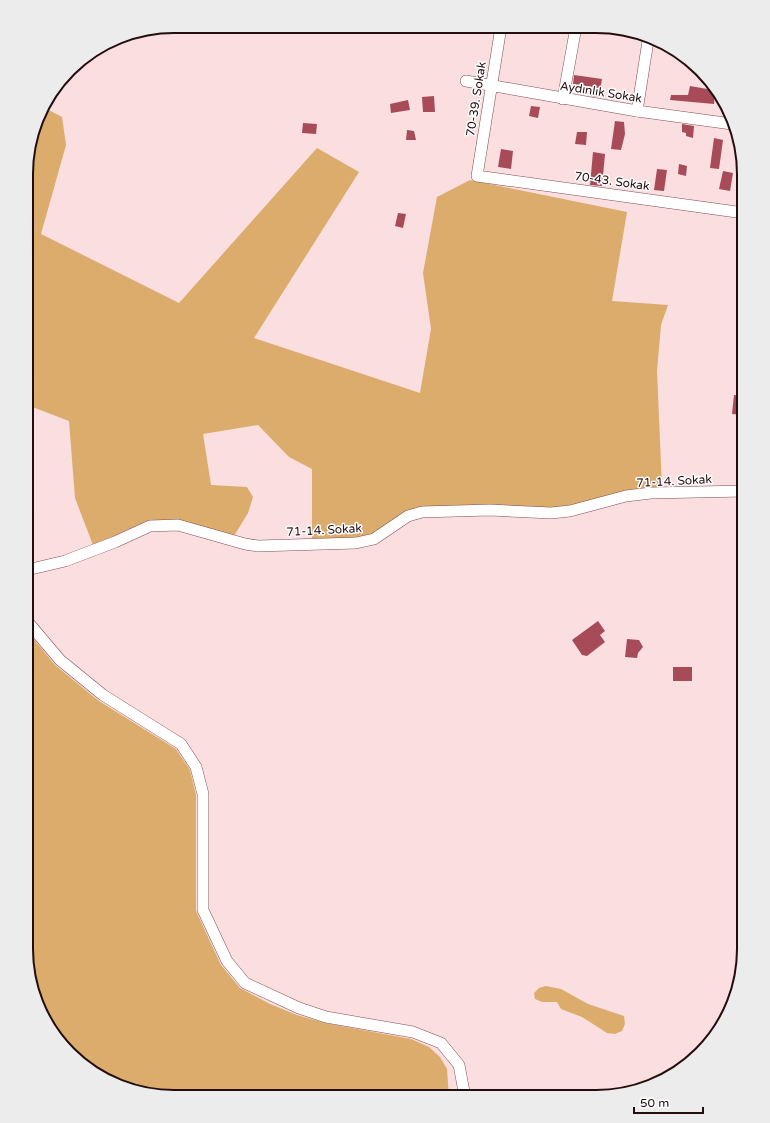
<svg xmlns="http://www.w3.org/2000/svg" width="770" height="1123" font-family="'Varela Round',sans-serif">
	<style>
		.green { fill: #dcac6c }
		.building { fill: #a74b58 }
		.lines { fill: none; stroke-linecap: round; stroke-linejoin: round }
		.street-casing { stroke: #854d53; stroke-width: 12 }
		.street { stroke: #fff; stroke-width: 11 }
		.labels { text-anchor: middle; stroke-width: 3; stroke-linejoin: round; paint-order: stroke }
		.street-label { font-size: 12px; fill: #230d0f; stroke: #fff }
		.rim { fill: none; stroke: #230d0f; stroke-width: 2 }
	</style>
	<rect width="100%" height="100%" fill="#fadee0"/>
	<g class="green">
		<path d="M43 107 62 117 66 145 41 234 179 303 317 148 359 172 254 338 420 393 431 329 423 273 437 197 470 180 627 212 612 301 668 305 661 325 657 371 662 487 651 488 570 507H422L372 535 355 538 312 540V469L289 457 258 425 203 434 211 485 247 487 253 497 248 513 234 536 179 520 149 521 93 545 75 498 69 421 27 405V154Z"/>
		<path d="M27 631 55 665 99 701 176 749 190 770 196 795V911L221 965 240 988 270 1004 297 1015 325 1023 411 1039 429 1047 440 1057 447 1069 449 1097 155 1096 117 1086 84 1067 41 1014 26 949Z"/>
		<path d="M546 986 561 989 588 1004 624 1016 625 1024 622 1031 615 1034 607 1033 582 1017 561 1009 557 1002H542L535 999 534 993 539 988Z"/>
	</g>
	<g class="building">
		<path d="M574 75 602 79 599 97 591 96 593 87 573 84Z"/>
		<path d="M690 86 713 90 715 92 714 104 670 100 671 95H688Z"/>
		<path d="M434 96 435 112H423L422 97Z"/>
		<path d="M408 100 410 110 391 113 390 104Z"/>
		<path d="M531 106 540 107 538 118 529 116Z"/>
		<path d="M615 121 624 122 625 134 621 150 611 149Z"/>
		<path d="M303 123 317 124 316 134 302 133Z"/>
		<path d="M682 124 694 126 693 138 686 136V133L682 132Z"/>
		<path d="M407 130 414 131 416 140H406Z"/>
		<path d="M577 132H587L586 145 575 144Z"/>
		<path d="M714 138 723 140 719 169 710 168Z"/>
		<path d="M501 149 513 151 511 169 498 167Z"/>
		<path d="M593 152 605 154 602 186 590 185Z"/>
		<path d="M679 164 687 166 686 176 678 174Z"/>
		<path d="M657 169 667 170 664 191 654 190Z"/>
		<path d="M723 171 733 173 730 191 719 189Z"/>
		<path d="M398 213 406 214 403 228 395 226Z"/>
		<path d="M734 395 744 396V415L732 414Z"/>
		<path d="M598 621 605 631 600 635 605 642 587 656 582 655 572 640Z"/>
		<path d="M627 639 639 640 643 647 638 653 637 658 625 657Z"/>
		<rect x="673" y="667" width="19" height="14"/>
	</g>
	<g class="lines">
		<g class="street-casing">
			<g id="street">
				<path d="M501 27 477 176 744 213"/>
				<path d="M466 81 637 111 732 124"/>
				<path d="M563 99 576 27"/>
				<path d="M637 111 648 41"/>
				<path d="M27 570 65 561 115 542 150 526 178 525 245 544 258 546 356 543 374 539 408 516 422 512 490 510 551 513 570 511 626 496 651 493 744 491"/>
				<path d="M27 621 60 660 103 695 181 744 196 767 203 794V910L227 961 245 983 299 1008 326 1017 413 1032 441 1043 459 1065 465 1097"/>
			</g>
		</g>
		<use href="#street" class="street"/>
	</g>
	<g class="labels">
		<g class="street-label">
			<text transform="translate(601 92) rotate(9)" y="4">Aydınlık Sokak</text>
			<text transform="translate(476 99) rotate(-81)" y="4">70-39. Sokak</text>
			<text transform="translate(612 181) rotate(8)" y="4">70-43. Sokak</text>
			<text transform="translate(674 481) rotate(-3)" y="4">71-14. Sokak</text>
			<text transform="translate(324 530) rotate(-3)" y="4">71-14. Sokak</text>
		</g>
	</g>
	<path d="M0 0H770V1123H0ZM174 33H596A141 141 0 0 1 737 174V949A141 141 0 0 1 596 1090H174A141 141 0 0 1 33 949V174A141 141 0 0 1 174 33Z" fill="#edecec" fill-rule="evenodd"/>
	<path class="rim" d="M174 33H596A141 141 0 0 1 737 174V949A141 141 0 0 1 596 1090H174A141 141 0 0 1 33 949V174A141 141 0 0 1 174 33Z"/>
	<path d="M634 1107v6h69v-6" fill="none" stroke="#230d0f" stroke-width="2"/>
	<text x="640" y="1107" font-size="12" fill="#230d0f" stroke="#ffffff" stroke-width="3" paint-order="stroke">50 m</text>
</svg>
